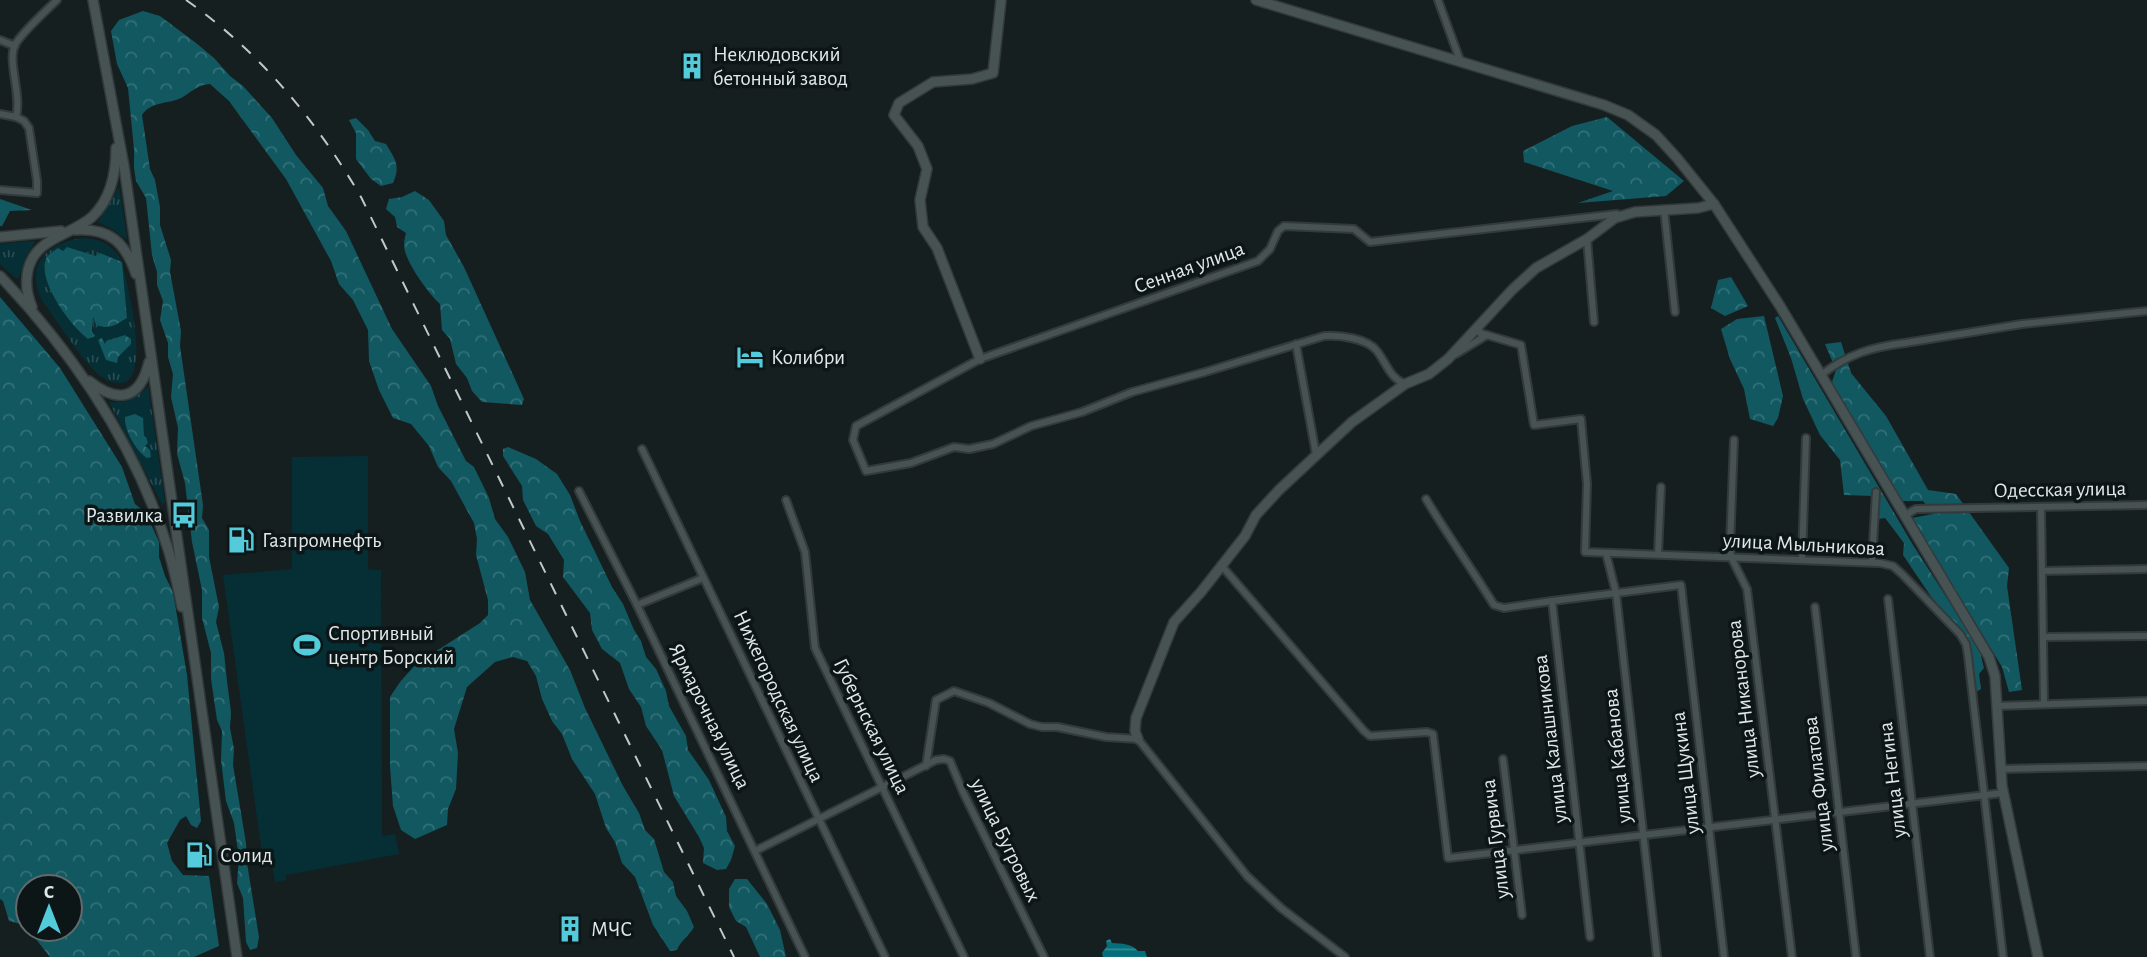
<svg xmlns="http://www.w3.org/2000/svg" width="2147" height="957" font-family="'Alegreya Sans',sans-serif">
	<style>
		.grass { fill: url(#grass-tufts); fill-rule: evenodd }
		.forest { fill: url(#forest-crowns) }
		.pitch { fill: #052f35 }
		.water { fill: url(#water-rules) }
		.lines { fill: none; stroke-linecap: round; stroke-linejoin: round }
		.street-casing { stroke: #343a3b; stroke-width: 10 }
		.secondary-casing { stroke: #343a3b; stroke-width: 12 }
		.street { stroke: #475253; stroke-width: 6 }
		.secondary { stroke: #475253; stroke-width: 9 }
		.rail { stroke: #c0c8c9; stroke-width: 2; stroke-dasharray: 12 12; stroke-linecap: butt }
		.labels { text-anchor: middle; stroke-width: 7; stroke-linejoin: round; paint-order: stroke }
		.poi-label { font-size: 21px; fill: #e1e8e9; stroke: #0d1617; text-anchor: start }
		.street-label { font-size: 21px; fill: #e1e8e9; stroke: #0d1617 }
	</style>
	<defs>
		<pattern id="grass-tufts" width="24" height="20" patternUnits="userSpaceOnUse" patternTransform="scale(1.75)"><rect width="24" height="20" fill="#052f35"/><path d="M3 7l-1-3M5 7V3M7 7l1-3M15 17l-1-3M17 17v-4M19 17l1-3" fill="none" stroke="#294d52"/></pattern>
		<pattern id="forest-crowns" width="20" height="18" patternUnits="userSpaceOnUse" patternTransform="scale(1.75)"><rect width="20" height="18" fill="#115861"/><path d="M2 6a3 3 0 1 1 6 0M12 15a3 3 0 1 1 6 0" fill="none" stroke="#337078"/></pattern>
		<pattern id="water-rules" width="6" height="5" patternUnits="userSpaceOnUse" patternTransform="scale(1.75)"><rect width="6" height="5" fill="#046f7b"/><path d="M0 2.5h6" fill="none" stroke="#348a94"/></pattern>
	</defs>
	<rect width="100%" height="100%" fill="#161f20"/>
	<g class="grass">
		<path d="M119 187 127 238 126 239 112 229 98 222Z"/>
		<path d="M83 238C101 239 113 245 122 261 127 286 149 366 126 382 118 384 112 383 105 379 86 368 56 319 42 300 24 263 48 243 83 238ZM68 247 96 256 100 253 122 262 127 318C115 325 111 331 96 325L91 309 94 335 88 339C71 327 37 281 46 259 48 254 54 251 58 249L63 251ZM125 335 128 336 131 344 117 357V363L106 360 99 340 102 338 104 346 106 341Z"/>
		<path d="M33 241 35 242 26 256 19 278H16L0 264V244Z"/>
		<path d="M148 386 165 503 162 504 109 402C125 403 136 400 148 386ZM126 417 144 436 147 458C136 451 124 430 126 417Z"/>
	</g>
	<g class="forest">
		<path d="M143 11 160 16 196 43 214 58 230 76 243 86 272 118 296 155 323 188 328 206 346 231 392 329 431 386 438 406 466 461 474 467 489 498 495 519 508 537 525 572 530 600 570 670 585 708 623 786 639 813 645 830 654 839 664 872 673 882 676 896 687 911 694 927C689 936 681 940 677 950L670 951 653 925 635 877 622 863 615 842 606 828 595 794 572 759 562 734 552 721 542 699 536 676 527 661 513 657 495 662 467 687 454 729 458 753 456 789 448 809 447 825 415 839 401 830 393 806 390 767V697L400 682 416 664 480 623 488 615V600L476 555 477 539 474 523 451 481 438 467 429 446 411 424 393 418 379 390 369 361 368 330 353 300 339 284 331 261 286 179 229 101 210 84C197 84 190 94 179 99 165 104 151 102 142 115L150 169 155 180 160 207V225L171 260 170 272 181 331 180 346 203 505 202 518 209 530V557L219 607 216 622 224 653 227 681 231 712 230 728 234 749 233 765 246 843 247 863 259 937 257 948 250 950 246 942 243 898 237 883 239 858 234 823 226 801 221 760 222 731 217 720 211 679V653L202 618V590L192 542 185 483 177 454 178 428 171 397 173 374 168 357V343L160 320 163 301 157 285V272L152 255 146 198 136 181 134 168V149L128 88 117 64 111 31 119 20Z"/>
		<path d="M1607 117 1684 181 1666 196 1578 203 1613 191 1524 162 1523 151 1572 126Z"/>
		<path d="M356 118 368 130 375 141 386 144C395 159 401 166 393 183L381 186 371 179 356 159V133L349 120Z"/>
		<path d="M415 191 429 200 444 221 446 235 464 267 524 399 522 405 482 402 472 391 467 378 456 364 450 339 442 330 440 304C428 293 404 260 404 245 404 241 405 237 406 233L397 227 395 217 386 209 389 199 402 197Z"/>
		<path d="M0 199 32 210 10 211 2 226H0Z"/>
		<path d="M67 247 96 256 100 253 122 262 127 318C115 325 111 330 96 325L93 317 92 331 95 336 88 339C71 327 37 281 46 259 48 254 54 251 58 248L63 251Z"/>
		<path d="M1731 277 1748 306 1725 316 1711 308 1718 280Z"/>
		<path d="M0 297 60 368 122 467 135 504 146 513 159 542V557L165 576 173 592 187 675 201 821 197 828 191 825 186 816 180 820 167 843 172 861 183 875 209 876 219 946 194 957H50L28 929H70V887H28V929L25 925 9 921 3 901 0 899Z"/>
		<path d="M1764 316 1783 396 1778 418 1773 426 1750 419 1744 389 1730 359 1721 329 1737 319Z"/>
		<path d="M1778 316 1913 545 1979 648 1984 668 1979 674 1981 689 1976 692 1970 642 1932 598 1903 555 1904 543 1885 518 1879 519 1873 496 1844 495 1840 460 1820 435 1803 399 1791 358 1775 318Z"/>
		<path d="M125 335 131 339V344L118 357 117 363 106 360 98 340 102 338 105 344 106 341Z"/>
		<path d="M1841 342 1851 373 1886 416 1928 490 1956 494 2009 568 2007 586 2022 690 2009 692 2002 667 1912 518 1933 514 1923 501H1902L1831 385 1836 370 1825 344Z"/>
		<path d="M135 414 143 418 144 436 146 437 148 443 145 446 150 450 151 457 147 458C136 451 124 430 125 417Z"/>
		<path d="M508 447 536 459 557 474 570 495 580 521 612 587 623 604 634 630 641 641 646 657 656 669 666 691 669 706 686 736 688 750 709 780 726 817 727 831 735 846 731 860 726 869 717 870 703 863 704 848 699 837 674 796 662 750 646 726 641 707 629 689 620 663 602 649 592 630 590 613 563 577 564 560 548 534 536 526 523 500 522 486 503 456V449Z"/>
		<path d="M735 879H747L767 904 780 930 786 957H760L746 927 736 921 729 907V889Z"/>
	</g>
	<path class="pitch" d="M368 456V567L369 570H381L382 836 395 834 399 854 286 875V880L275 882 270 852 262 853 223 575 292 569V457Z"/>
	<path class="water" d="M1110 939 1112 943C1122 944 1131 943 1138 951H1145L1147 957H1103L1102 953 1107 946 1106 941Z"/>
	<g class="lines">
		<g class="street-casing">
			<g id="street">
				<path d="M1438 0 1461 63"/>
				<path d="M0 40 15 46"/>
				<path d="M0 114 16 117"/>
				<path d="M0 190 37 193V181L29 128 24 121 16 117C22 95 7 61 15 45 22 32 46 11 57 0"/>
				<path d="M1664 209 1675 312"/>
				<path d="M1587 239 1594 322"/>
				<path d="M1478 327 1480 333 1521 345 1534 425 1581 419 1587 484 1585 552 1880 563 1893 566 1902 574 1960 634 1966 644 1968 656 2003 957"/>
				<path d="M1296 344 1316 454"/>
				<path d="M1456 354 1487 335"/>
				<path d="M1821 375C1848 354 1872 347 1905 343L2022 324 2147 311"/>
				<path d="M1405 384C1389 377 1387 364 1377 351 1367 338 1339 335 1324 336L1205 372 1132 392 1082 412 1031 426 993 444 969 449 954 447 911 463 866 471 853 440 856 426 980 359 1258 261 1270 249 1278 231 1284 226 1354 229 1370 242 1617 214"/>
				<path d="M1734 440 1730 547 1731 557 1747 589 1792 957"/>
				<path d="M642 449 885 957"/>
				<path d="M579 491 637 605 805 957"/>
				<path d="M1426 499C1448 536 1472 569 1494 605L1504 608 1552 601"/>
				<path d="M786 500 805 552 815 648 964 957"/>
				<path d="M2041 508 2044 704"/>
				<path d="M1905 515 1916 509 2147 505"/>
				<path d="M1606 553 1616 593 1657 956"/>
				<path d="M1658 554 1661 487"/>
				<path d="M1802 560 1806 438"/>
				<path d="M1872 562 1876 492"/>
				<path d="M1221 565 1364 731 1370 736 1427 732 1433 734 1448 858 2003 793"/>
				<path d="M2042 571 2147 569"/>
				<path d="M1888 599 1930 957"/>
				<path d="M637 605 703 578"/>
				<path d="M1815 607 1856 957"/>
				<path d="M2043 637 2147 636"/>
				<path d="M1997 706 2147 701"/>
				<path d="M1503 759 1522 915"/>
				<path d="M926 766 936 700 954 691 989 703 1030 724 1042 727H1057L1106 737 1138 739 1247 876 1281 908 1345 957"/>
				<path d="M2000 769 2147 766"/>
				<path d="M755 851 936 760 944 759 950 761 963 792 1044 957"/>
				<path d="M1590 937 1552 601 1681 585 1724 957"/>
			</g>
		</g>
		<g class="secondary-casing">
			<g id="secondary">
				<path d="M93 0 124 166 237 957"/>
				<path d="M1256 0 1604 105 1628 115 1656 135 1677 158 1714 204 1780 306 1989 657 1995 676 2002 786 2038 957"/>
				<path d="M75 230C110 228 125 242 136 274"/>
				<path d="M0 237 61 231"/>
				<path d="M0 276C74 354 136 446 168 549 174 568 178 588 182 607"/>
				<path d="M32 307C27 295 25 283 28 270 35 238 70 236 92 217 111 199 116 173 116 148"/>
				<path d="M980 359 937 248 923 227 920 200 927 169 918 146 894 115 899 103 933 82 972 79 993 73 1001 0"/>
				<path d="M89 381C118 404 140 400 149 362"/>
				<path d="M1138 739 1135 731 1136 718 1174 622 1201 592 1245 536 1256 515 1279 490 1352 422 1405 384 1429 374 1448 359 1512 290 1536 268 1587 239 1615 218 1635 212 1698 208 1714 204"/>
			</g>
		</g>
		<use href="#street" class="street"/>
		<use href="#secondary" class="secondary"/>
		<path class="rail" d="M186 0C260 52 316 120 361 197L734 957"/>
	</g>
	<defs>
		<g id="building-bare" transform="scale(2.1)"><path d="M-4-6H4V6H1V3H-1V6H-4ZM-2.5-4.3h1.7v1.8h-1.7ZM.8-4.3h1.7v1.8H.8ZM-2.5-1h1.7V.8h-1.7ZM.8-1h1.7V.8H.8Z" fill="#53cbdb" stroke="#0d1617" stroke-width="2.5" paint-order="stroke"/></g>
		<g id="hotel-bare" transform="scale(2.1)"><path d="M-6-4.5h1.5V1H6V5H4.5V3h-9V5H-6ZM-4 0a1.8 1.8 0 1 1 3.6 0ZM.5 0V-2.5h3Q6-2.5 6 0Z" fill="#53cbdb" stroke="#0d1617" stroke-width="2.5" paint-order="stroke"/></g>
		<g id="bus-bare" transform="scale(2.1)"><path d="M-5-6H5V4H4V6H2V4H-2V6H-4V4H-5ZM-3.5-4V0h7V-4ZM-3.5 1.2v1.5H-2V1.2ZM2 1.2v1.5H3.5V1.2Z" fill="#53cbdb" stroke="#0d1617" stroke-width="2.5" paint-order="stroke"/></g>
		<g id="fuel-bare" transform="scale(2.1)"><path d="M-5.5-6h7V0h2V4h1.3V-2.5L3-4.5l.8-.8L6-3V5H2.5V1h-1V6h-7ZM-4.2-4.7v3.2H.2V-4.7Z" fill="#53cbdb" stroke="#0d1617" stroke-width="2.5" paint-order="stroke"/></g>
		<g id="stadium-bare" transform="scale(2.1)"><path d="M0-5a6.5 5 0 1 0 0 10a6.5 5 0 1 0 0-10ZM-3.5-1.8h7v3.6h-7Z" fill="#53cbdb" stroke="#0d1617" stroke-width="2.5" paint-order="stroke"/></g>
	</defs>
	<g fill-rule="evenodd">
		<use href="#building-bare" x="692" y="66"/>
		<use href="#hotel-bare" x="750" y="357"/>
		<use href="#bus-bare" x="184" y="515"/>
		<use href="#fuel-bare" x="241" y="540"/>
		<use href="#stadium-bare" x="307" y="645"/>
		<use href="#fuel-bare" x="199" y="855"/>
		<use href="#building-bare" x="570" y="929"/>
	</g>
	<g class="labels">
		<g class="poi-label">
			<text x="713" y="61">Неклюдовский<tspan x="713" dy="24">бетонный завод</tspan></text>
			<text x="771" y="364">Колибри</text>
			<text x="163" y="522" text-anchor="end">Развилка</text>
			<text x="262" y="547">Газпромнефть</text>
			<text x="328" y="640">Спортивный<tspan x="328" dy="24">центр Борский</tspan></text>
			<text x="220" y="862">Солид</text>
			<text x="591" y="936">МЧС</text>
		</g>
		<g class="street-label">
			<text transform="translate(1189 267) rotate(-20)" y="7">Сенная улица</text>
			<text transform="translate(2060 489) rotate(-1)" y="7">Одесская улица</text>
			<text transform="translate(1804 544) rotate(3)" y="7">улица Мыльникова</text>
			<text transform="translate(779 696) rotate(65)" y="7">Нижегородская улица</text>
			<text transform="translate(1743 699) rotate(-97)" y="7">улица Никанорова</text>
			<text transform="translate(710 716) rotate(64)" y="7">Ярмарочная улица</text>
			<text transform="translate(872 726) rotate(64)" y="7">Губернская улица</text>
			<text transform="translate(1550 739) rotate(-97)" y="7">улица Калашникова</text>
			<text transform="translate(1617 756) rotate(-96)" y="7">улица Кабанова</text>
			<text transform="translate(1685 773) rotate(-97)" y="7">улица Щукина</text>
			<text transform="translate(1892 780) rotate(-97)" y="7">улица Негина</text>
			<text transform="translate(1818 784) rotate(-97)" y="7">улица Филатова</text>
			<text transform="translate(1495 839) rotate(-97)" y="7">улица Гурвича</text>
			<text transform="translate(1006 840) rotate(64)" y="7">улица Бугровых</text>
		</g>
	</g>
	<g transform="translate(49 908)"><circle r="33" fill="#0d1617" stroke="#626a6b" stroke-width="2"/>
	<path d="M0-5L12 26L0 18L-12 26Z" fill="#53cbdb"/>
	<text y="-10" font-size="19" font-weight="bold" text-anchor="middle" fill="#e1e8e9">С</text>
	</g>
</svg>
